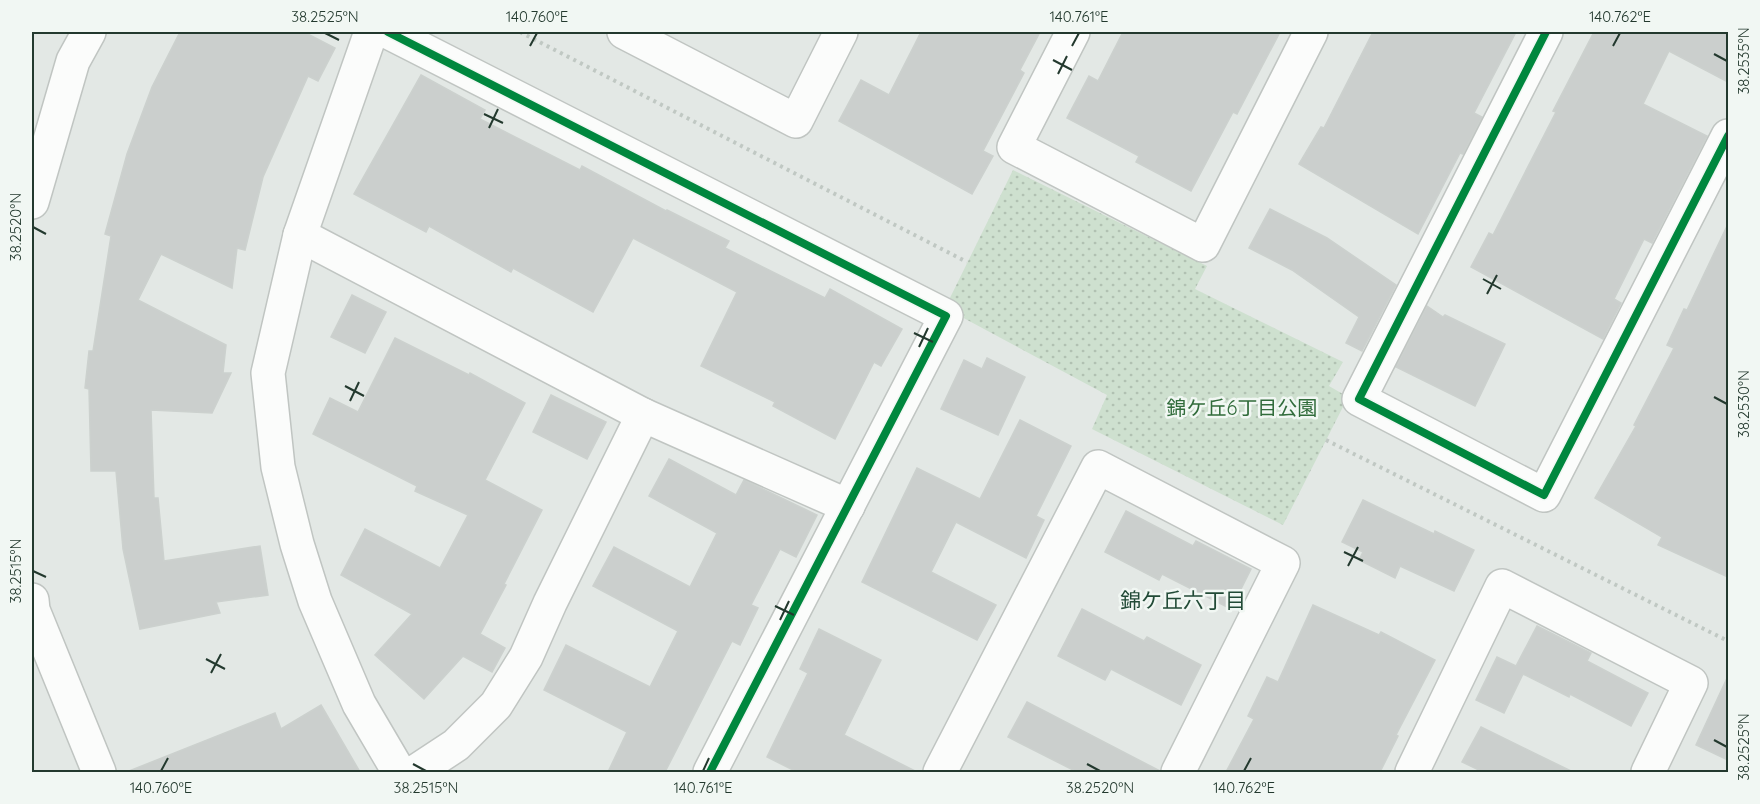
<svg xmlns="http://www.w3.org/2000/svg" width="1760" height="804" font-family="Quicksand,'Noto Sans JP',sans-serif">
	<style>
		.park { fill: url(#park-dots) }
		.building { fill: #cbcfcd; stroke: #ccd1ce; stroke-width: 1.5 }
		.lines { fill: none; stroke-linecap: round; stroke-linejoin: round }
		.minor-casing { stroke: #c0c5c2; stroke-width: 36 }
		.path { stroke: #c0c8c3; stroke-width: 4; stroke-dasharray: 3 4.5; stroke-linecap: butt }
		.minor { stroke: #fbfcfb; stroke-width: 33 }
		.cycleway-casing { stroke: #f1f7f3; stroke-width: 11 }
		.cycleway { stroke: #00873e; stroke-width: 8 }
		.ticks { fill: none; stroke: #23392e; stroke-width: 2 }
		.labels { text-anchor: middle; stroke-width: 5; stroke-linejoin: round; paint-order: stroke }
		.park-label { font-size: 20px; fill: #316c3b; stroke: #f1f7f3 }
		.neighbourhood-label { font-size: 21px; fill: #214a36; stroke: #f1f7f3 }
		.neatline { fill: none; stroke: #23392e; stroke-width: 2 }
		.ticks-label { font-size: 15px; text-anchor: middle; fill: #23392e }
	</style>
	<defs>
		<pattern id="park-dots" width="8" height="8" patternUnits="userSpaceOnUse" patternTransform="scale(1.5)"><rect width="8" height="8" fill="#cee0cf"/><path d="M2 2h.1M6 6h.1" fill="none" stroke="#b1c1b2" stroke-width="1.8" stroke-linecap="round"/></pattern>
	</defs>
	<rect width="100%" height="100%" fill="#e3e8e5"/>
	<path class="park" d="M1013 170 1207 266 1195 289 1343 362 1329 386 1348 397 1283 525 1092 429 1107 395 945 308Z"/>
	<g class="building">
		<path d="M180 32H304L335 48 318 81 308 76 263 177 245 250 237 248 232 288 161 254 138 300 226 345 223 373H231L212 413 151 410 154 498H158L164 561 260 546 268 595 216 602 220 613 140 629 123 549 116 471H91L89 389 85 388 89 351H93L111 236 105 234 127 154 152 87Z"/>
		<path d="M921 32H1040L1020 70 1024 73 983 151 993 156 972 194 839 121 861 80 889 95Z"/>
		<path d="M1123 32H1280L1237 114 1233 112 1191 191 1136 162 1139 156 1067 118 1089 76 1098 81Z"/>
		<path d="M1373 32H1516L1474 113 1482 117 1463 154 1460 153 1418 234 1299 164 1321 127 1324 128Z"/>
		<path d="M1594 32H1728V82L1669 51 1643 104 1707 136 1652 243 1644 239 1614 299 1621 303 1603 339 1471 267 1489 233 1493 235 1556 112 1553 111Z"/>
		<path d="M421 75 485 110 480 119 580 170 582 166 666 211 667 210 729 241 725 248 825 298 830 289 902 329 881 366 874 362 835 439 773 406 775 402 701 366 737 292 633 238 593 312 513 268 511 272 429 226 426 232 354 194Z"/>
		<path d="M1270 209 1327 238 1396 285 1362 351 1346 343 1359 317 1292 270 1249 248Z"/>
		<path d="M1728 224V577L1658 545 1662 537 1595 498 1636 426 1634 425 1674 348 1667 345 1684 309 1687 310Z"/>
		<path d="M352 295 386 312 365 353 331 337Z"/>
		<path d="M1427 306 1443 317 1445 315 1505 344 1475 406 1396 367Z"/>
		<path d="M395 338 469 375 470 373 525 403 485 480 542 510 504 584 506 585 480 634 505 648 492 672 463 656 424 699 375 655 412 614 341 575 365 529 440 568 468 515 415 491 417 486 313 434 330 398 358 412Z"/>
		<path d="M987 358 1025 377 998 435 941 409 964 360 982 369Z"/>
		<path d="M551 395 606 422 587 459 533 432Z"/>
		<path d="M1020 420 1071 446 1036 516 1044 520 1026 558 956 522 931 572 996 605 977 640 862 582 917 468 980 499Z"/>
		<path d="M669 459 736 495 744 480 817 515 796 557 780 549 751 605 758 608 740 645 732 641 665 772H608L627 732 544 690 566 645 650 687 678 631 593 586 614 547 690 587 717 533 649 496Z"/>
		<path d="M1363 500 1434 534 1435 531 1474 550 1454 591 1400 566 1395 578 1359 560 1363 552 1342 542Z"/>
		<path d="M1126 511 1193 546 1196 541 1251 569 1231 609 1162 574 1159 580 1105 552Z"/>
		<path d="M1313 605 1379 635 1381 632 1435 660 1396 735 1398 736 1380 772H1226L1254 719 1248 716 1267 677 1278 682Z"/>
		<path d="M1082 609 1144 641 1147 637 1201 665 1181 705 1111 669 1105 680 1058 656Z"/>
		<path d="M1537 626 1591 653 1587 661 1648 693 1631 726 1570 694 1569 697 1523 674 1504 713 1476 700 1497 657 1516 666Z"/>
		<path d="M819 629 881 660 844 735 917 772H797L767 757 808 673 800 669Z"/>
		<path d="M1728 676V760L1696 745Z"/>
		<path d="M1027 702 1160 771 1159 772H1077L1008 737Z"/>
		<path d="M321 705 360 772H129V771L275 713 281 729Z"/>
		<path d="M1481 727 1573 772H1483L1462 762Z"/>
	</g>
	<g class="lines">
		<g class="minor-casing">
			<g id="minor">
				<path d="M371 32 300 235 268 373 278 467 297 544 315 601 359 704 399 772"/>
				<path d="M388 32 946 316 710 772"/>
				<path d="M624 32 796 121 841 32"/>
				<path d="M1073 32 1014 147 1203 245 1311 32"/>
				<path d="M1546 32 1359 399 1544 495 1728 136"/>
				<path d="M32 202 73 61 89 32"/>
				<path d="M300 235 643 415 848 506"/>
				<path d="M32 600 33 610 99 772"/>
				<path d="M415 772 456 745 496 705 526 657 550 603 643 415"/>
				<path d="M940 772 1098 467 1283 563 1178 772"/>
				<path d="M1412 772 1502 586 1691 683 1648 772"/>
			</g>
		</g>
		<g class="path">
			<path d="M520 32 967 262"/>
			<path d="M1326 440 1728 641"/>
		</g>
		<use href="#minor" class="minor"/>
		<g class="cycleway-casing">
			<g id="cycleway">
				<path d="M388 32 946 316 710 772"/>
				<path d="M1546 32 1359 399 1544 495 1728 136"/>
			</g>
		</g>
		<use href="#cycleway" class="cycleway"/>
	</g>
	<path class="ticks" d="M325 33 339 40M530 46 537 33M1072 46 1079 33M1613 46 1620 33M1714 54 1727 61M1053 60 1072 70M1058 74 1067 56M484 114 503 123M489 128 498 109M33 227 46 234M1483 279 1501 289M1487 294 1497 275M914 333 933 342M919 347 928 328M345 386 364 396M1714 397 1727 404M350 401 359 382M1344 552 1363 561M1348 566 1358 547M33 571 46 577M775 606 794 615M780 620 789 601M206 659 225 669M211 673 221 654M1714 740 1727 747M413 764 426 771M1087 764 1100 771M161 771 168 758M703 771 709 758M1244 771 1251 758"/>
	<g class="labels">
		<g class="park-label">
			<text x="1242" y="415">錦ケ丘6丁目公園</text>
		</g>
		<g class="neighbourhood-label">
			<text x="1183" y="608">錦ケ丘六丁目</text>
		</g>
	</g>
	<rect width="1760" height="804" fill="none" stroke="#f1f7f3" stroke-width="66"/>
	<rect x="33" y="33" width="1694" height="738" class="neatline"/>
	<g class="ticks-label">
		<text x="325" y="22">38.2525°N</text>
		<text x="537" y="22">140.760°E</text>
		<text x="1079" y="22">140.761°E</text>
		<text x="1620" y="22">140.762°E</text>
		<text transform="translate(1744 61) rotate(-90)" y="5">38.2535°N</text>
		<text transform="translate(16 227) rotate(-90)" y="5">38.2520°N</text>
		<text transform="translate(1744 404) rotate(-90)" y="5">38.2530°N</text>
		<text transform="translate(16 571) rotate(-90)" y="5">38.2515°N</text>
		<text transform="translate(1744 747) rotate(-90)" y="5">38.2525°N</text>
		<text x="161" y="793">140.760°E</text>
		<text x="426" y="793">38.2515°N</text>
		<text x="703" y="793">140.761°E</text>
		<text x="1100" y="793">38.2520°N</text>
		<text x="1244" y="793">140.762°E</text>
	</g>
</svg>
